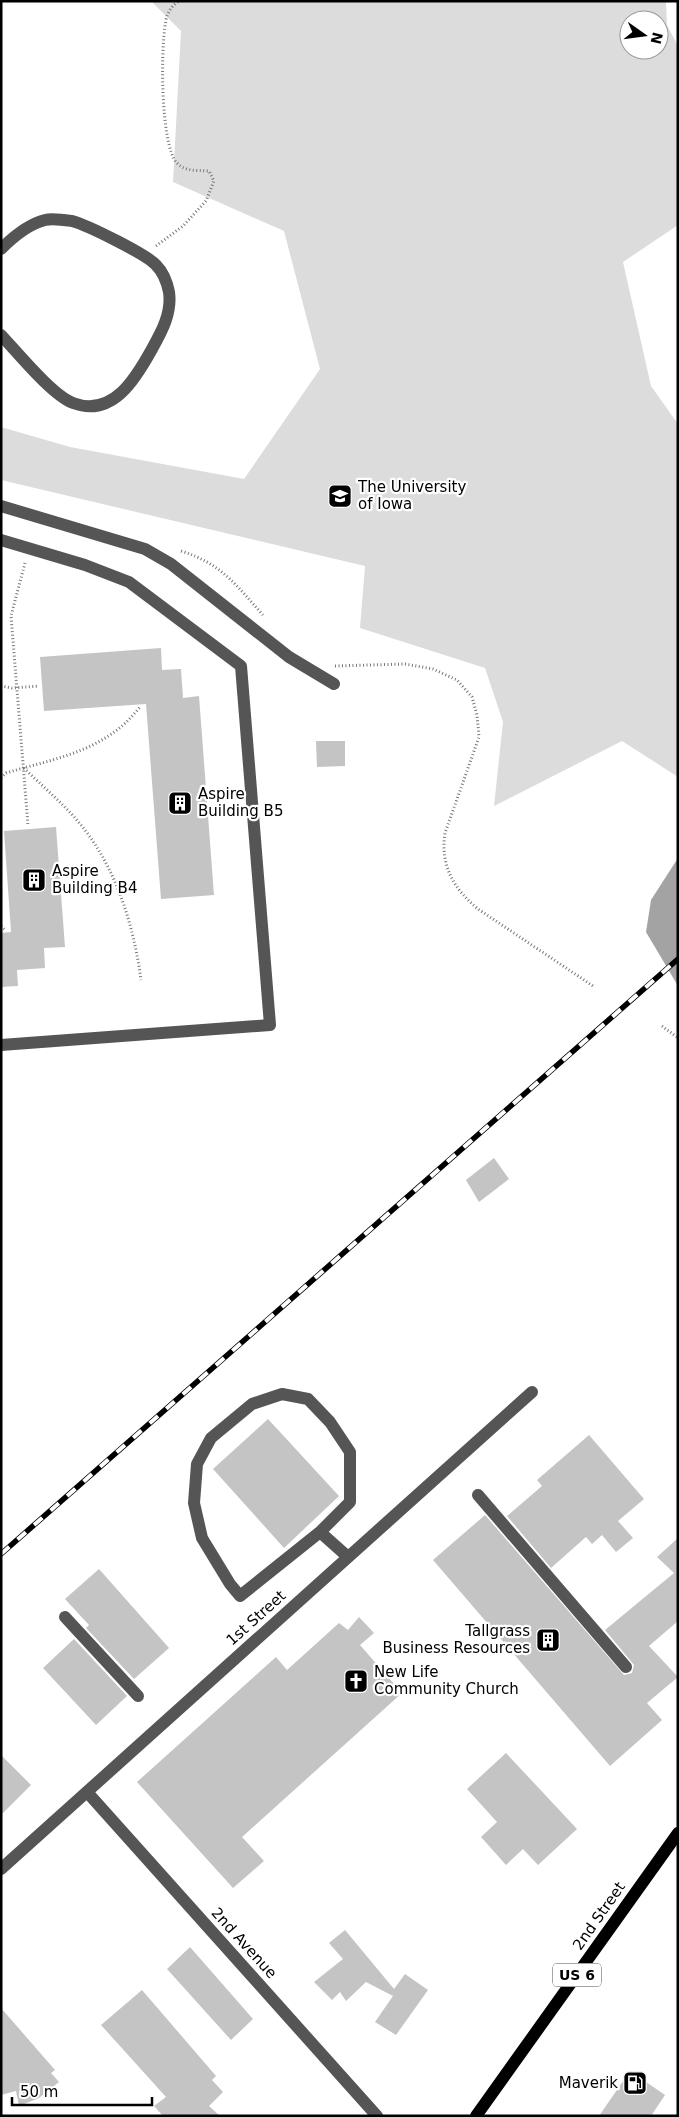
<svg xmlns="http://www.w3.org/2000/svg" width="679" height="2117" font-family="'DejaVu Sans',sans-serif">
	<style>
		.green { fill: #dcdcdc; fill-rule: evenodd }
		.water { fill: #a3a3a3 }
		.building { fill: #c4c4c4 }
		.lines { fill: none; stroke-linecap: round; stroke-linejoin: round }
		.path { stroke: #777; stroke-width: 3; stroke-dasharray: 1 2.5; stroke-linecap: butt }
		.minor { stroke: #555; stroke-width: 12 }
		.major { stroke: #000; stroke-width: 12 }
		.rail-casing { stroke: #000; stroke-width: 5.5 }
		.rail { stroke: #fff; stroke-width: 4; stroke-dasharray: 11; stroke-linecap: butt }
		.labels { text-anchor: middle; stroke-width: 4.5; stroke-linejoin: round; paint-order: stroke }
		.shield { fill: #fff; stroke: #4c4c4c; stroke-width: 1 }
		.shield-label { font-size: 14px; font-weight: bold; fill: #000 }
		.poi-label { font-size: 15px; fill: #000; stroke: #fff; text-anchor: start }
		.street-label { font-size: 15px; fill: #000; stroke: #fff }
	</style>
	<rect width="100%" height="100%" fill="#fff"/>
	<path class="green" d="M151 1H666L667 25 678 46V225L623 262 651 386 678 424V777L622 741 494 806 503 722 485 668 360 628 365 566 1 480V427L70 447 244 479 320 369 284 231 173 182 181 31ZM629 20H659V50H629Z"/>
	<path class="water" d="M678 858V986L646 932 651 900Z"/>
	<g class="building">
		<path d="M161 648 162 670 181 669 183 698 199 696 214 895 161 899 146 704 44 711 40 657Z"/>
		<path d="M316 741H345V766L317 767Z"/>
		<path d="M56 827 65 947 44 948 45 968 17 970 18 986 1 987V933L11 932 4 831Z"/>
		<path d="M494 1158 509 1179 479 1202 466 1180Z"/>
		<path d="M268 1419 339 1496 284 1548 213 1469Z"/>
		<path d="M589 1435 644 1499 618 1521 633 1538 616 1552 602 1535 592 1544 586 1537 551 1568 507 1516 542 1486 537 1480Z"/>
		<path d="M485 1515 624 1675 632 1673 634 1665 605 1630 674 1573 657 1557 678 1538V1621L649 1646 678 1677 647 1703 662 1720 610 1766 433 1560Z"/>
		<path d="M99 1569 169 1648 134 1679 86 1628 89 1625 65 1599Z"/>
		<path d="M359 1617 374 1633 360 1645 402 1693 242 1837 264 1861 233 1888 137 1782 276 1657 287 1670 339 1623 348 1630Z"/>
		<path d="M74 1639 127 1696 96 1725 43 1668Z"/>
		<path d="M506 1753 577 1829 538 1865 523 1849 506 1865 481 1837 497 1822 467 1789Z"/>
		<path d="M1 1755 31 1785 1 1815Z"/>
		<path d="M345 1930 394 1989 405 1974 428 1990 396 2035 375 2022 393 1996 366 1982 346 2001 340 1992 332 2000 314 1982 343 1959 329 1943Z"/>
		<path d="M190 1947 253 2019 231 2040 167 1969Z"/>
		<path d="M142 1990 216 2076 212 2080 223 2092 209 2106 220 2116H163L154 2106 166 2097 101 2025Z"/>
		<path d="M1 2008 55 2070 51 2073 59 2082 39 2098 19 2106 16 2091 1 2095Z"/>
		<path d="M630 2071 665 2095 651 2116H599Z"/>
	</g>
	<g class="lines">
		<g class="path">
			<path d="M156 246 183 226 206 201 214 181 209 171C196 170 186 172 177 163 160 146 160 39 167 16 169 10 174 4 179 1"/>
			<path d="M181 551C222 564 235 584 263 615"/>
			<path d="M25 563 11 616 28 825"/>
			<path d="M335 666 405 664 433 669 457 680 472 697 477 715 479 737 445 833C440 866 454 889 478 909L593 986"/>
			<path d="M1 686 12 688 39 686"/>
			<path d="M24 768C43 787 64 804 81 825 116 868 134 926 141 980"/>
			<path d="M1 778 6 773C46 761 89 754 122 726 129 720 135 713 141 706"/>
			<path d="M1 926 5 930"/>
			<path d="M662 1026 678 1038"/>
		</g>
		<g class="minor">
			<path d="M1 249C13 237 29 224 45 220 52 218 65 220 72 221 87 225 146 254 156 265 163 272 167 282 169 292 172 313 162 331 152 349 136 378 113 418 73 403 52 395 18 353 1 335"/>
			<path d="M1 506 145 549 171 564 289 657 334 684"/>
			<path d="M1 540 85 565 129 582 241 666 270 1025 1 1045"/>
			<path d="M478 1495 626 1667"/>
			<path d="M320 1532 240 1596 230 1584 202 1538 194 1503 197 1464 211 1438 252 1404 282 1394 308 1399 330 1422 350 1452V1502L320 1532 348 1557"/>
			<path d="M65 1617 138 1696"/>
			<path d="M87 1792 377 2116"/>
			<path d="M1 1869 532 1392"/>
		</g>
		<path class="major" d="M476 2116 678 1833"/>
		<g class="rail-casing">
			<path id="rail" d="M1 1554 678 959"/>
		</g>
		<use href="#rail" class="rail"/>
	</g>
	<defs>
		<g id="university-square" transform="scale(1.25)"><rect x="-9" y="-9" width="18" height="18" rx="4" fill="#000" stroke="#fff"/><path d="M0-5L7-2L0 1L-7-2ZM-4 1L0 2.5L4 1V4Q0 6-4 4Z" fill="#fff"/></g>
		<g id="building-square" transform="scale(1.25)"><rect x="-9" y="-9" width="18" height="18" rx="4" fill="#000" stroke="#fff"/><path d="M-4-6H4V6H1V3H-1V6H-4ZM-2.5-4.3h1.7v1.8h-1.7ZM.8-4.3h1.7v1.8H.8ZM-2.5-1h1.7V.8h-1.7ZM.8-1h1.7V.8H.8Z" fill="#fff"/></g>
		<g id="church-square" transform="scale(1.25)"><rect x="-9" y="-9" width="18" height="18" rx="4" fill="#000" stroke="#fff"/><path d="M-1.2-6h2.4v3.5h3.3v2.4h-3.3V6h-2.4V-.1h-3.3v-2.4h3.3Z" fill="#fff"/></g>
		<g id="fuel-square" transform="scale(1.25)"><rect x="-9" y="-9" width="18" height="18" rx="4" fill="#000" stroke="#fff"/><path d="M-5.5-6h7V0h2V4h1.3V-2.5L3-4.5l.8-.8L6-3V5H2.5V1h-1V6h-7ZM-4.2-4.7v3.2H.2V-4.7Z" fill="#fff"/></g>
	</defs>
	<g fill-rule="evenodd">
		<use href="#university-square" x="340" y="496"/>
		<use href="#building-square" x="180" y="803"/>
		<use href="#building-square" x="34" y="880"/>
		<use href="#building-square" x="548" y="1640"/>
		<use href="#church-square" x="356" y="1681"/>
		<use href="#fuel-square" x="635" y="2083"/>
	</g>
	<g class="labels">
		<rect class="shield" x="553" y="1963.5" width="48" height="23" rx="4"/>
		<g class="shield-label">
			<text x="577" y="1980">US 6</text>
		</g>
		<g class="poi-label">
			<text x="358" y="492">The University<tspan x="358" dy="17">of Iowa</tspan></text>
			<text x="198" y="799">Aspire<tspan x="198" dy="17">Building B5</tspan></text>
			<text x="52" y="876">Aspire<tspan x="52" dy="17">Building B4</tspan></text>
			<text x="530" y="1636" text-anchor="end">Tallgrass<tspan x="530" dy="17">Business Resources</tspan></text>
			<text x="374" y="1677">New Life<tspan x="374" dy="17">Community Church</tspan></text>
			<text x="618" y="2088" text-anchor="end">Maverik</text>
		</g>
		<g class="street-label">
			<text transform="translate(256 1618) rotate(-42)" y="5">1st Street</text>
			<text transform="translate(599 1916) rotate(-55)" y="5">2nd Street</text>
			<text transform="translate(244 1943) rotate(48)" y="5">2nd Avenue</text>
		</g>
	</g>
	<rect width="679" height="2117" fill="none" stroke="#000000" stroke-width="5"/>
	<g transform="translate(644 35) rotate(104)"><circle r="24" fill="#ffffff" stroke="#999999"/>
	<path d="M0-4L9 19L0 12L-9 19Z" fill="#000000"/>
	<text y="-8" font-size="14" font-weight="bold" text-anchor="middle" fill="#000000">N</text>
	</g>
	<path d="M12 2097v8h140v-8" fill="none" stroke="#000000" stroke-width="2.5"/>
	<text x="20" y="2097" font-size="15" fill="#000000" stroke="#ffffff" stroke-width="4" paint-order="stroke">50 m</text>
</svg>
